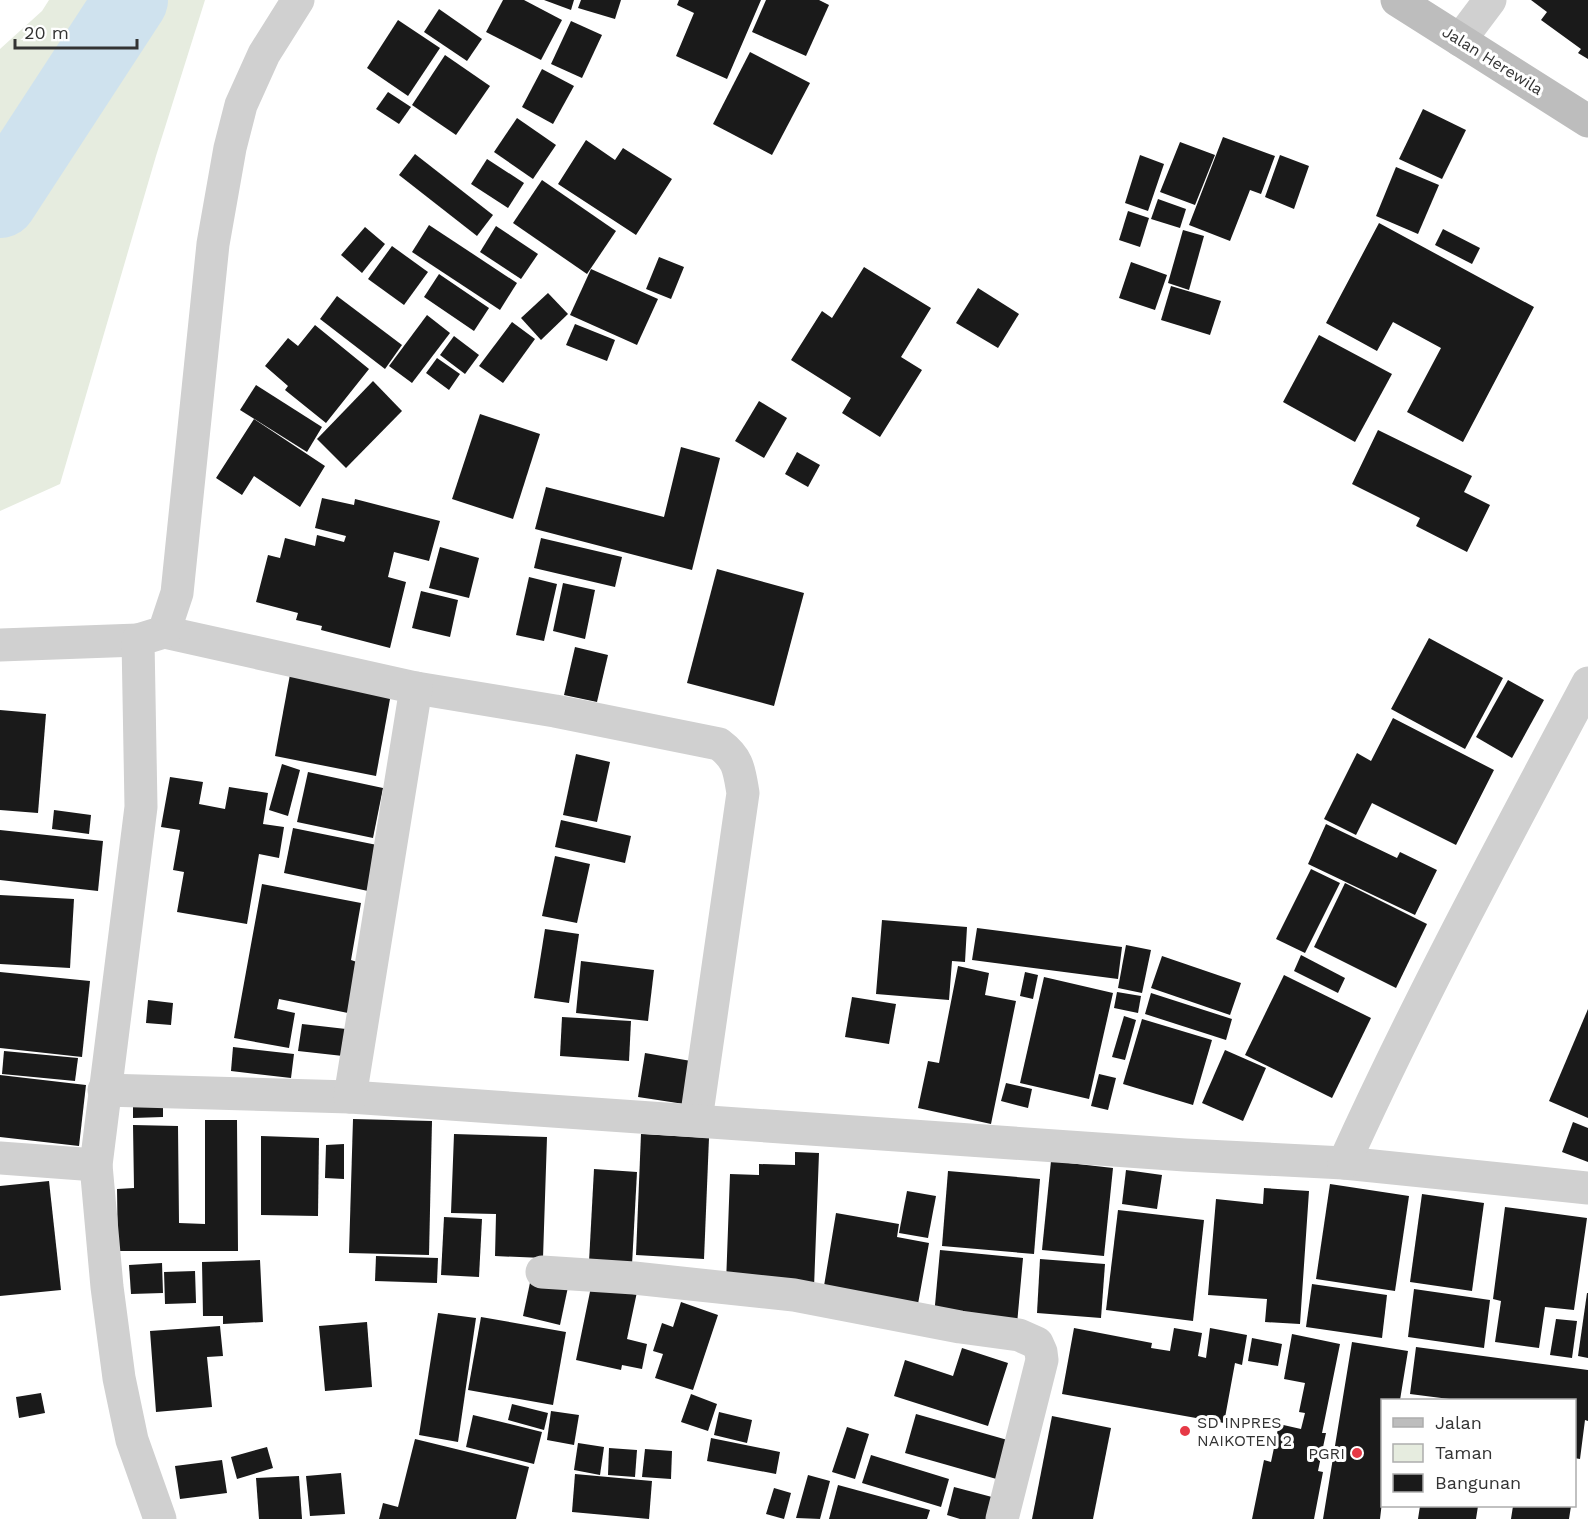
<svg xmlns="http://www.w3.org/2000/svg" width="1588" height="1519" font-family="'Work Sans',sans-serif">
	<style>
		.green { fill: #e6ecdf }
		.lines { fill: none; stroke-linecap: round; stroke-linejoin: round }
		.river { stroke: #cfe2ee; stroke-width: 74 }
		.building { fill: #1a1a1a }
		.minor { stroke: #d0d0d0; stroke-width: 33 }
		.secondary { stroke: #bdbdbd; stroke-width: 33 }
		.poi-dot { fill: #e63946; stroke: #fff; stroke-width: 2 }
		.labels { text-anchor: middle; stroke-width: 6; stroke-linejoin: round; paint-order: stroke }
		.street-label { font-size: 16px; fill: #333; stroke: #fff }
		.poi-label { font-size: 16px; fill: #333; stroke: #fff; text-anchor: start }
	</style>
	<rect width="100%" height="100%" fill="#fff"/>
	<path class="green" d="M49 0H205L156 156 60 484 0 511V49L42 11Z"/>
	<g class="lines">
		<path class="river" d="M0 201 131 0"/>
	</g>
	<g class="building">
		<path d="M503 0H524L562 20 541 60 486 32Z"/>
		<path d="M544 0H574L571 10Z"/>
		<path d="M581 0H621L615 19 578 8Z"/>
		<path d="M679 0H761L727 79 676 56 694 13 677 5Z"/>
		<path d="M766 0H819L829 5 806 56 752 32Z"/>
		<path d="M1531 0H1588V59L1578 53 1581 49 1541 20 1547 12Z"/>
		<path d="M439 9 482 39 467 61 424 32Z"/>
		<path d="M398 20 440 48 408 96 367 68Z"/>
		<path d="M571 21 602 35 582 78 551 64Z"/>
		<path d="M750 52 810 83 772 155 713 124Z"/>
		<path d="M445 55 490 86 456 135 412 105Z"/>
		<path d="M542 69 574 86 553 124 522 107Z"/>
		<path d="M388 92 411 107 399 124 376 109Z"/>
		<path d="M1423 109 1466 130 1442 179 1399 159Z"/>
		<path d="M517 118 556 145 533 179 494 152Z"/>
		<path d="M1223 137 1275 156 1261 194 1250 190 1230 241 1189 225Z"/>
		<path d="M586 140 615 160 623 148 672 179 636 235 558 184Z"/>
		<path d="M1180 142 1215 155 1195 205 1160 192Z"/>
		<path d="M415 154 493 215 477 236 399 175Z"/>
		<path d="M1140 155 1164 164 1148 211 1125 203Z"/>
		<path d="M1280 155 1309 166 1294 209 1265 197Z"/>
		<path d="M487 159 524 183 508 208 471 184Z"/>
		<path d="M1396 167 1439 185 1418 234 1376 216Z"/>
		<path d="M542 180 616 231 587 274 513 223Z"/>
		<path d="M1158 199 1186 209 1180 228 1151 219Z"/>
		<path d="M1128 211 1149 218 1140 247 1119 240Z"/>
		<path d="M1379 223 1534 307 1463 442 1407 412 1441 348 1393 322 1377 351 1326 323Z"/>
		<path d="M429 225 517 283 500 310 412 252Z"/>
		<path d="M496 226 538 254 521 279 480 252Z"/>
		<path d="M365 227 385 244 362 273 341 255Z"/>
		<path d="M1443 229 1480 248 1472 264 1435 245Z"/>
		<path d="M1183 230 1204 236 1189 290 1168 283Z"/>
		<path d="M392 246 428 272 404 305 368 279Z"/>
		<path d="M659 257 684 267 671 299 646 289Z"/>
		<path d="M1131 262 1167 275 1155 310 1119 298Z"/>
		<path d="M864 267 931 308 901 357 922 370 880 437 842 413 851 398 791 360 822 311 832 318Z"/>
		<path d="M591 269 658 299 637 345 570 315Z"/>
		<path d="M439 274 489 308 474 331 424 297Z"/>
		<path d="M1171 286 1221 301 1210 335 1161 320Z"/>
		<path d="M978 288 1019 314 998 348 956 323Z"/>
		<path d="M548 293 568 314 541 340 521 318Z"/>
		<path d="M337 296 402 345 385 369 320 319Z"/>
		<path d="M427 315 450 333 412 383 389 366Z"/>
		<path d="M512 322 535 339 503 383 479 366Z"/>
		<path d="M575 324 615 340 607 361 566 345Z"/>
		<path d="M315 325 369 369 326 423 285 390 288 386 265 366 288 338 298 346Z"/>
		<path d="M1319 335 1392 374 1355 442 1283 402Z"/>
		<path d="M454 336 479 355 465 374 440 355Z"/>
		<path d="M437 358 460 374 449 390 426 373Z"/>
		<path d="M373 381 402 411 346 468 317 439Z"/>
		<path d="M256 385 322 427 307 452 240 410Z"/>
		<path d="M759 401 787 418 764 458 735 441Z"/>
		<path d="M480 414 540 434 513 519 452 499Z"/>
		<path d="M254 419 325 466 300 507 254 476 242 495 216 478Z"/>
		<path d="M1378 430 1472 476 1464 492 1490 505 1467 552 1416 526 1420 518 1352 484Z"/>
		<path d="M681 447 720 458 692 570 535 529 546 487 664 517Z"/>
		<path d="M797 452 820 465 808 487 785 474Z"/>
		<path d="M322 498 354 505 355 499 440 521 429 561 394 552 388 577 406 582 390 648 321 630 322 626 296 620 298 613 256 602 268 555 280 558 285 538 315 546 317 535 344 542 346 536 315 528Z"/>
		<path d="M541 538 622 557 615 587 534 568Z"/>
		<path d="M440 547 479 558 469 598 429 588Z"/>
		<path d="M717 569 804 593 774 706 687 683Z"/>
		<path d="M529 577 557 584 544 641 516 635Z"/>
		<path d="M563 583 595 590 585 639 553 631Z"/>
		<path d="M421 591 458 600 450 637 412 628Z"/>
		<path d="M1429 638 1503 678 1465 749 1391 709Z"/>
		<path d="M575 647 608 655 597 702 564 695Z"/>
		<path d="M291 669 392 688 376 776 275 756Z"/>
		<path d="M1508 680 1544 700 1512 758 1476 737Z"/>
		<path d="M0 710 46 714 38 813 0 810Z"/>
		<path d="M1393 718 1494 770 1456 845 1372 803 1356 835 1324 819 1357 753 1371 761Z"/>
		<path d="M576 754 610 762 597 822 563 815Z"/>
		<path d="M282 764 300 770 288 816 269 810Z"/>
		<path d="M308 772 383 788 373 838 297 822Z"/>
		<path d="M170 777 203 782 199 804 225 809 229 787 268 793 263 824 284 827 279 858 259 854 247 924 177 912 184 872 173 870 180 830 161 827Z"/>
		<path d="M54 810 91 815 89 834 52 829Z"/>
		<path d="M561 820 631 836 625 863 555 847Z"/>
		<path d="M1326 824 1397 858 1400 852 1437 870 1415 915 1308 864Z"/>
		<path d="M293 828 377 845 368 891 284 873Z"/>
		<path d="M0 830 103 841 98 891 0 880Z"/>
		<path d="M555 856 590 864 577 923 542 916Z"/>
		<path d="M1311 869 1340 883 1305 953 1276 939Z"/>
		<path d="M1345 883 1427 924 1396 988 1314 947Z"/>
		<path d="M262 884 361 903 351 960 357 962 348 1013 279 999 277 1009 295 1013 289 1048 234 1038Z"/>
		<path d="M0 895 74 899 70 968 0 964Z"/>
		<path d="M882 920 967 927 965 962 952 961 949 1000 876 994Z"/>
		<path d="M977 928 1122 947 1118 979 972 960Z"/>
		<path d="M545 929 579 934 569 1003 534 998Z"/>
		<path d="M1126 945 1151 950 1142 993 1118 988Z"/>
		<path d="M1301 955 1345 978 1338 993 1294 971Z"/>
		<path d="M1162 956 1241 983 1230 1015 1151 988Z"/>
		<path d="M581 961 654 970 648 1021 576 1013Z"/>
		<path d="M958 966 989 973 985 995 1016 1001 991 1124 918 1108 928 1061 939 1063Z"/>
		<path d="M0 972 90 981 82 1057 0 1048Z"/>
		<path d="M1025 972 1038 975 1033 999 1020 996Z"/>
		<path d="M1284 975 1371 1018 1332 1098 1245 1055Z"/>
		<path d="M1044 977 1113 993 1089 1099 1020 1083Z"/>
		<path d="M1117 992 1141 996 1138 1013 1114 1008Z"/>
		<path d="M1151 993 1232 1019 1226 1040 1145 1014Z"/>
		<path d="M852 997 896 1004 889 1044 845 1037Z"/>
		<path d="M148 1000 173 1003 171 1025 146 1023Z"/>
		<path d="M1588 1009V1118L1549 1101Z"/>
		<path d="M1124 1016 1136 1020 1125 1060 1112 1057Z"/>
		<path d="M562 1017 631 1021 629 1061 560 1056Z"/>
		<path d="M1142 1019 1212 1040 1193 1105 1123 1084Z"/>
		<path d="M302 1024 346 1029 343 1056 298 1051Z"/>
		<path d="M233 1047 294 1054 291 1078 231 1071Z"/>
		<path d="M1225 1050 1266 1068 1243 1121 1202 1103Z"/>
		<path d="M4 1051 78 1058 75 1081 2 1074Z"/>
		<path d="M645 1053 691 1061 684 1104 638 1097Z"/>
		<path d="M1099 1074 1116 1078 1108 1110 1091 1106Z"/>
		<path d="M0 1075 86 1085 79 1146 0 1137Z"/>
		<path d="M1006 1083 1032 1089 1028 1108 1001 1101Z"/>
		<path d="M133 1096H163V1117L133 1118Z"/>
		<path d="M353 1119 432 1121 429 1255 349 1253Z"/>
		<path d="M205 1120H237L238 1251H118L117 1189 134 1188 133 1125 178 1126 179 1223 205 1224Z"/>
		<path d="M1573 1122 1588 1128V1162L1562 1152Z"/>
		<path d="M454 1134 547 1137 543 1258 495 1256 496 1214 451 1213Z"/>
		<path d="M641 1134 709 1138 704 1259 636 1255Z"/>
		<path d="M261 1136 319 1138 318 1216 261 1215Z"/>
		<path d="M344 1144V1179L325 1178 326 1145Z"/>
		<path d="M795 1152 819 1153 814 1288 726 1284 730 1174 759 1175V1164L795 1165Z"/>
		<path d="M1051 1161 1113 1168 1104 1256 1042 1250Z"/>
		<path d="M594 1169 637 1172 632 1265 589 1262Z"/>
		<path d="M1126 1170 1162 1175 1157 1209 1122 1204Z"/>
		<path d="M948 1171 1040 1179 1034 1254 942 1246Z"/>
		<path d="M49 1181 61 1290 0 1296V1186Z"/>
		<path d="M1330 1184 1409 1196 1395 1291 1316 1279Z"/>
		<path d="M1264 1188 1309 1191 1300 1324 1265 1322 1267 1299 1208 1295 1216 1199 1263 1204Z"/>
		<path d="M907 1191 936 1196 928 1238 899 1233Z"/>
		<path d="M1422 1194 1484 1203 1472 1291 1410 1282Z"/>
		<path d="M1505 1207 1587 1218 1574 1310 1545 1307 1539 1348 1495 1342 1501 1301 1493 1299Z"/>
		<path d="M1118 1210 1204 1220 1193 1321 1106 1310Z"/>
		<path d="M836 1213 899 1224 897 1237 929 1243 918 1304 824 1286Z"/>
		<path d="M444 1217 482 1219 479 1277 441 1275Z"/>
		<path d="M940 1250 1023 1258 1017 1324 934 1316Z"/>
		<path d="M376 1256 438 1258 437 1283 375 1281Z"/>
		<path d="M1040 1259 1105 1264 1101 1318 1037 1313Z"/>
		<path d="M260 1260 263 1322 223 1324V1316H203L202 1262Z"/>
		<path d="M162 1263 163 1293 131 1294 129 1265Z"/>
		<path d="M195 1271 196 1303 165 1304 164 1272Z"/>
		<path d="M531 1278 568 1287 560 1325 523 1316Z"/>
		<path d="M592 1282 637 1292 627 1339 647 1344 642 1369 622 1365 621 1370 576 1360Z"/>
		<path d="M1312 1284 1387 1295 1382 1338 1306 1327Z"/>
		<path d="M1414 1289 1490 1300 1484 1348 1408 1337Z"/>
		<path d="M1587 1293H1588V1358L1578 1356Z"/>
		<path d="M681 1302 718 1315 693 1390 655 1378 663 1354 653 1351 662 1323 673 1327Z"/>
		<path d="M438 1313 476 1318 458 1442 419 1435Z"/>
		<path d="M481 1317 566 1332 553 1405 468 1390Z"/>
		<path d="M1556 1319 1577 1321 1572 1358 1550 1355Z"/>
		<path d="M367 1322 372 1387 325 1391 319 1326Z"/>
		<path d="M220 1326 223 1356 207 1357 212 1407 156 1412 150 1331Z"/>
		<path d="M1074 1328 1152 1343 1151 1348 1170 1351 1174 1328 1202 1333 1198 1356 1206 1358 1210 1328 1247 1335 1242 1365 1235 1363 1224 1423 1062 1394Z"/>
		<path d="M1292 1334 1340 1344 1322 1433H1326L1318 1471 1323 1472 1314 1519H1252L1264 1460 1271 1462 1279 1424 1301 1429 1305 1413 1299 1412 1305 1383 1284 1379Z"/>
		<path d="M1252 1338 1282 1344 1278 1366 1248 1361Z"/>
		<path d="M1352 1342 1408 1351 1400 1400H1382V1502L1380 1519H1323Z"/>
		<path d="M1416 1347 1588 1370V1421L1585 1420 1580 1459 1574 1458V1400H1457L1410 1394Z"/>
		<path d="M962 1348 1008 1363 988 1426 894 1396 905 1360 953 1376Z"/>
		<path d="M41 1393 45 1413 19 1418 16 1397Z"/>
		<path d="M691 1394 717 1404 708 1431 681 1422Z"/>
		<path d="M512 1404 548 1413 544 1430 508 1420Z"/>
		<path d="M551 1411 579 1415 574 1445 547 1440Z"/>
		<path d="M719 1412 752 1420 747 1443 714 1435Z"/>
		<path d="M916 1414 1011 1441 1000 1480 905 1453Z"/>
		<path d="M473 1415 542 1432 534 1464 466 1447Z"/>
		<path d="M1052 1416 1111 1428 1093 1519H1032Z"/>
		<path d="M847 1427 869 1434 855 1479 832 1472Z"/>
		<path d="M711 1438 780 1452 776 1474 707 1461Z"/>
		<path d="M415 1439 529 1467 516 1519H379L383 1503 398 1507Z"/>
		<path d="M578 1443 604 1447 600 1475 574 1470Z"/>
		<path d="M267 1447 273 1468 237 1479 231 1457Z"/>
		<path d="M609 1448 637 1450 635 1477 608 1475Z"/>
		<path d="M645 1449 672 1451 671 1479 642 1477Z"/>
		<path d="M871 1455 949 1479 941 1507 862 1483Z"/>
		<path d="M222 1460 227 1493 180 1499 175 1466Z"/>
		<path d="M341 1473 345 1514 310 1516 306 1476Z"/>
		<path d="M575 1474 652 1481 649 1519 572 1512Z"/>
		<path d="M808 1475 830 1481 820 1519 796 1518Z"/>
		<path d="M299 1476 302 1519H259L256 1478Z"/>
		<path d="M838 1485 930 1510 927 1519H829Z"/>
		<path d="M954 1487 992 1497 986 1519H960L947 1515Z"/>
		<path d="M774 1488 791 1493 784 1519 766 1514Z"/>
		<path d="M1420 1506H1478L1476 1519H1418Z"/>
		<path d="M1513 1506H1571L1569 1519H1511Z"/>
	</g>
	<g class="lines">
		<g class="minor">
			<path d="M1460 40 1490 0"/>
			<path d="M164 632 416 688 555 711 719 744C739 759 739 770 743 793L696 1120"/>
			<path d="M0 645 138 640"/>
			<path d="M104 1090 350 1097 1185 1155 1344 1163 1588 1188"/>
			<path d="M350 1097 416 688"/>
			<path d="M0 1158 96 1165"/>
			<path d="M1344 1163C1418 1000 1504 841 1588 683"/>
			<path d="M542 1272 634 1278 794 1295 960 1327 1019 1335 1037 1343 1041 1352 1042 1360 1002 1519"/>
			<path d="M160 1519 132 1440 119 1378 107 1287 96 1165 141 807 138 640 164 632 177 593 213 244 230 148 241 105 264 54 298 0"/>
		</g>
		<path class="secondary" d="M1397 0 1588 121"/>
	</g>
	<g class="poi-dot">
		<circle cx="1185" cy="1431" r="6"/>
		<circle cx="1357" cy="1453" r="6"/>
	</g>
	<g class="labels">
		<g class="street-label">
			<text transform="translate(1493 60) rotate(32)" y="6">Jalan Herewila</text>
		</g>
		<g class="poi-label">
			<text x="1197" y="1428">SD INPRES<tspan x="1197" dy="18">NAIKOTEN 2</tspan></text>
			<text x="1345" y="1459" text-anchor="end">PGRI</text>
		</g>
	</g>
	<rect x="1381" y="1399" width="195" height="108" fill="#ffffff" stroke="#adadad" stroke-width="1.5"/>
	<rect x="1393" y="1418" width="30" height="9" fill="#bdbdbd" stroke="#adadad" stroke-width="1.5"/>
	<text x="1435" y="1429" font-size="18" fill="#333333">Jalan</text>
	<rect x="1393" y="1444" width="30" height="18" fill="#e6ecdf" stroke="#adadad" stroke-width="1.5"/>
	<text x="1435" y="1459" font-size="18" fill="#333333">Taman</text>
	<rect x="1393" y="1474" width="30" height="18" fill="#1a1a1a" stroke="#adadad" stroke-width="1.5"/>
	<text x="1435" y="1489" font-size="18" fill="#333333">Bangunan</text>
	<path d="M15 39v9h122v-9" fill="none" stroke="#333333" stroke-width="3"/>
	<text x="24" y="39" font-size="18" fill="#333333" stroke="#ffffff" stroke-width="4.5" paint-order="stroke">20 m</text>
</svg>
